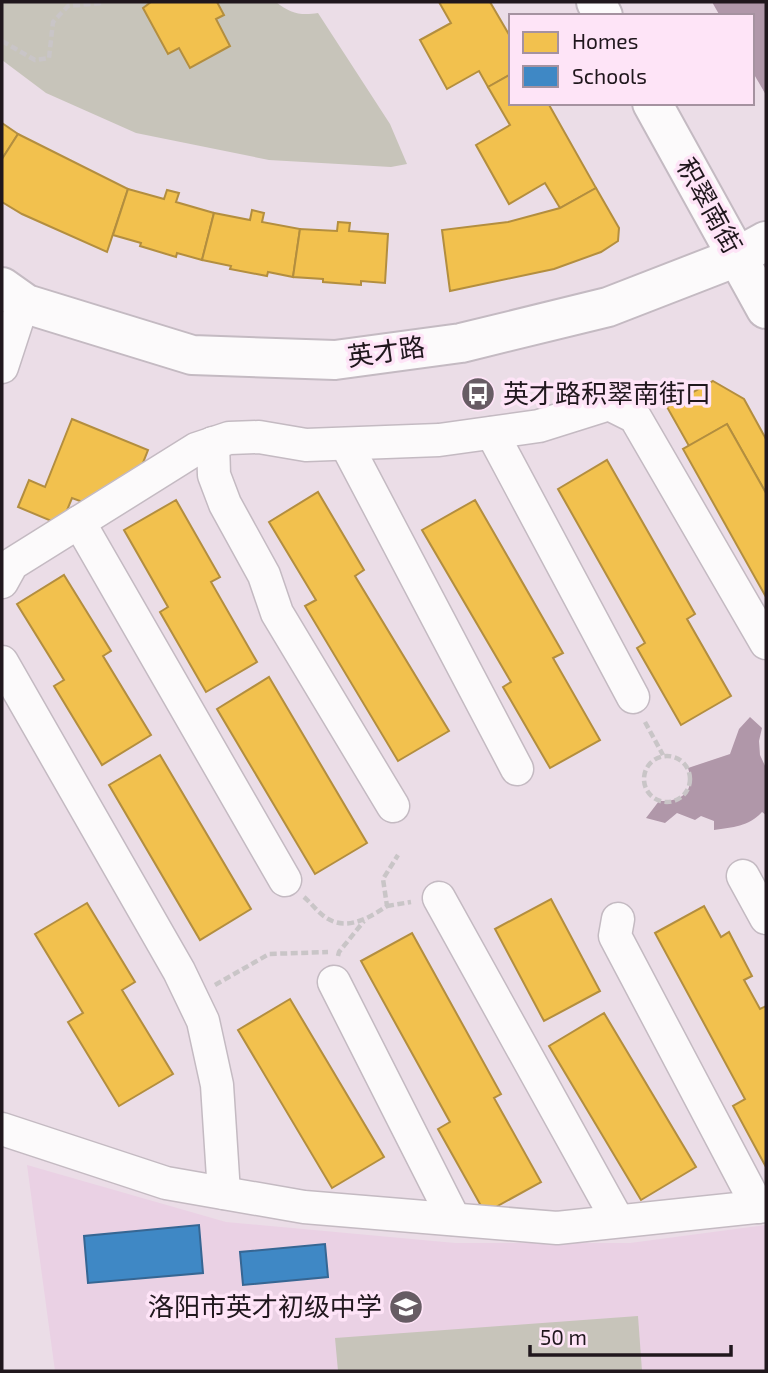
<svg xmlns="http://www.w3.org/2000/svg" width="768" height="1373" font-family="'Exo 2','Noto Sans SC',sans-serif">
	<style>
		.built { fill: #ead1e4 }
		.green { fill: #c7c4ba }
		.water { fill: #b097a9 }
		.homes { fill: #f2c14e; stroke: #b38e3f; stroke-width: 2 }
		.schools { fill: #3f88c5; stroke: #366693; stroke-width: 2 }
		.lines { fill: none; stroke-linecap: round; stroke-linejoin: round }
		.street-casing { stroke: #c4bac2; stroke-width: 35 }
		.secondary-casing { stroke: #c4bac2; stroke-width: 42 }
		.path { stroke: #c9c5c7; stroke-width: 4.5; stroke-dasharray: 7 3.5; stroke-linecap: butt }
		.street { stroke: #fcfafb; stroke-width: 32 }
		.secondary { stroke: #fcfafb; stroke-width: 38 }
		.labels { text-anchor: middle; stroke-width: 7; stroke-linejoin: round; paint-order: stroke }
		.street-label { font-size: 26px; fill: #20171d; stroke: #fee4f7 }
		.poi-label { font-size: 26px; fill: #20171d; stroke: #fee4f7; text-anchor: start }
	</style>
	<rect width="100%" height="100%" fill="#ebdde7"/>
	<path class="built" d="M27 1165 226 1222 455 1243H630L766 1225V1371H55Z"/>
	<g class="green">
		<path d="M2 2H276C290 13 300 16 318 13L390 124 407 164 391 167 269 160 136 133 46 93 2 60Z"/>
		<path d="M638 1316 642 1371H338L335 1338Z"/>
	</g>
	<g class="water">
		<path d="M712 2H766V95L752 71V16H720Z"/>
		<path d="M750 717 762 728 759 741 760 755 766 768V815L762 812C748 827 733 827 714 830V821L701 816 695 820 677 813 665 823 646 818 659 801C681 802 696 792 688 768L730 754 739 729Z"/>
	</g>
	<g class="homes">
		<path d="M151 2H217L224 15 216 19 230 46 190 68 179 48 168 54 143 8Z"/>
		<path d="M439 2H490L511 38V74L488 87 479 71 447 89 420 40 451 23Z"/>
		<path d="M511 74V103H548L596 188 560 208 545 183 509 204 476 145 510 125 488 87Z"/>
		<path d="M2 123 18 134 2 159Z"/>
		<path d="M18 134 128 189 107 252 22 214 2 202V159Z"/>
		<path d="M596 188 619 228 618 241 601 252 554 269 450 291 442 230 508 222 560 208Z"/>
		<path d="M128 189 164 199 167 190 179 193 176 202 214 213 202 260 177 253 176 257 140 246 141 243 113 235Z"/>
		<path d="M252 210 264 213 262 222 300 229 293 277 268 272 267 276 230 269 231 266 202 260 214 213 250 220Z"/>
		<path d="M338 222 350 223 349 231 388 234 385 283 361 281V285L323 282V279L293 277 300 229 337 231Z"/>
		<path d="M713 381 744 399 766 439V493L727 424 689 446 667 407Z"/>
		<path d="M72 419 148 450 135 483 88 504 72 498 61 525 18 507 29 480 45 487Z"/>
		<path d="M727 424 766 493V597L683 449Z"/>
		<path d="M607 460 695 614 687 619 731 696 681 725 637 648 645 643 558 489Z"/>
		<path d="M318 492 364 570 355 576 449 731 398 761 305 606 316 600 269 522Z"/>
		<path d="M176 500 220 577 211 582 257 662 206 692 160 612 168 607 124 530Z"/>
		<path d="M475 500 563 653 553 658 600 740 550 768 503 687 511 682 422 530Z"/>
		<path d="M64 575 111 651 103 656 151 735 102 765 54 686 64 680 17 604Z"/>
		<path d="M269 677 367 843 315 874 217 709Z"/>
		<path d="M160 755 251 909 200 940 109 785Z"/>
		<path d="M551 899 600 991 544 1021 495 929Z"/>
		<path d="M87 903 135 982 122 990 173 1074 119 1106 68 1022 83 1013 35 934Z"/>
		<path d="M704 906 721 937 729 932 752 976 744 980 760 1009 766 1006V1167L733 1106 745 1099 655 933Z"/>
		<path d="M412 933 501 1094 494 1098 541 1182 485 1213 438 1129 450 1122 361 961Z"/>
		<path d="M290 999 384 1157 332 1188 238 1030Z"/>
		<path d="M604 1013 696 1167 641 1200 549 1046Z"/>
	</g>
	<g class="schools">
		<path d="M199 1225 203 1273 88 1283 84 1236Z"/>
		<path d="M325 1244 328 1277 243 1285 240 1252Z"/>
	</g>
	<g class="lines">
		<g class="street-casing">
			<g id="street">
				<path d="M2 367 18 318"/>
				<path d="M492 433 633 697"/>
				<path d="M213 443 214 475 225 504 264 575 277 613 393 806"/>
				<path d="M346 444 517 769"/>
				<path d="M79 522 285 880"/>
				<path d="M2 582 12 564 196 449 229 438 259 437 306 445 439 440 539 426 609 404 635 417 766 643"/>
				<path d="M2 662 179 971 203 1021 217 1085 224 1193"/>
				<path d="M743 876 766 918"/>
				<path d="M439 898 618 1221"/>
				<path d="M618 919 615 936 758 1207"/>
				<path d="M334 982 454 1219"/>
				<path d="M2 1129 166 1183 304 1207 557 1228 766 1206"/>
			</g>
		</g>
		<g class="secondary-casing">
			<g id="secondary">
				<path d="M596 2 603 16"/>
				<path d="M652 103 766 309"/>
				<path d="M2 287 26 304 192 355 335 360 461 343 608 307 737 257 766 241"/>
			</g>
		</g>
		<g class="path">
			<path d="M2 41 35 60 49 58 53 22 68 6 102 3"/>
			<path d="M645 722 663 755"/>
			<circle cx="667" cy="779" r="23"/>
			<path d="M304 897C311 903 317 911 325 917 346 932 369 918 387 906L383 879 398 855"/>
			<path d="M387 906 411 902"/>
			<path d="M338 956 339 952 364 921"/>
			<path d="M215 985 269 954 328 952"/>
		</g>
		<use href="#street" class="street"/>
		<use href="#secondary" class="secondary"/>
	</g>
	<defs>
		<g id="bus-disc" transform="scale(1.75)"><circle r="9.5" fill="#675c64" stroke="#fee4f7"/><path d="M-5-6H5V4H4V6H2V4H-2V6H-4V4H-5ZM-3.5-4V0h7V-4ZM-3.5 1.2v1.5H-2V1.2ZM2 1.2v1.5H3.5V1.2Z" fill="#fff"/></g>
		<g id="school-disc" transform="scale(1.75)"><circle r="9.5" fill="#675c64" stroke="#fee4f7"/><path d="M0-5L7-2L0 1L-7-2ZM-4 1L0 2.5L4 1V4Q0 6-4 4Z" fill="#fff"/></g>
	</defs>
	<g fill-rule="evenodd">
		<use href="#bus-disc" x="478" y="394"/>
		<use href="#school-disc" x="406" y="1307"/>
	</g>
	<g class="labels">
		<g class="street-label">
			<text transform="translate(709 206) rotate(61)" y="9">积翠南街</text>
			<text transform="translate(386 352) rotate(-8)" y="9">英才路</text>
		</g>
		<g class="poi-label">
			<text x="503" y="403">英才路积翠南街口</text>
			<text x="382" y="1316" text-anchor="end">洛阳市英才初级中学</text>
		</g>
	</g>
	<rect width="768" height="1373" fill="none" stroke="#20171d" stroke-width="7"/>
	<rect x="509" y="14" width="245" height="91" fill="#fee4f7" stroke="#a592a0" stroke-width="2"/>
	<rect x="523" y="32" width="35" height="21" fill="#f2c14e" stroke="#a592a0" stroke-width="2"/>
	<text x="572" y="49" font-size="21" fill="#20171d">Homes</text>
	<rect x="523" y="66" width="35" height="21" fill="#3f88c5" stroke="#a592a0" stroke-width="2"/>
	<text x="572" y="84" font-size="21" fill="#20171d">Schools</text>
	<path d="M530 1345v10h201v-10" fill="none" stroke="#20171d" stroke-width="3.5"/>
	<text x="540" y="1345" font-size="21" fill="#20171d" stroke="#fee4f7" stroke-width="5" paint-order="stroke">50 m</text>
</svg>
